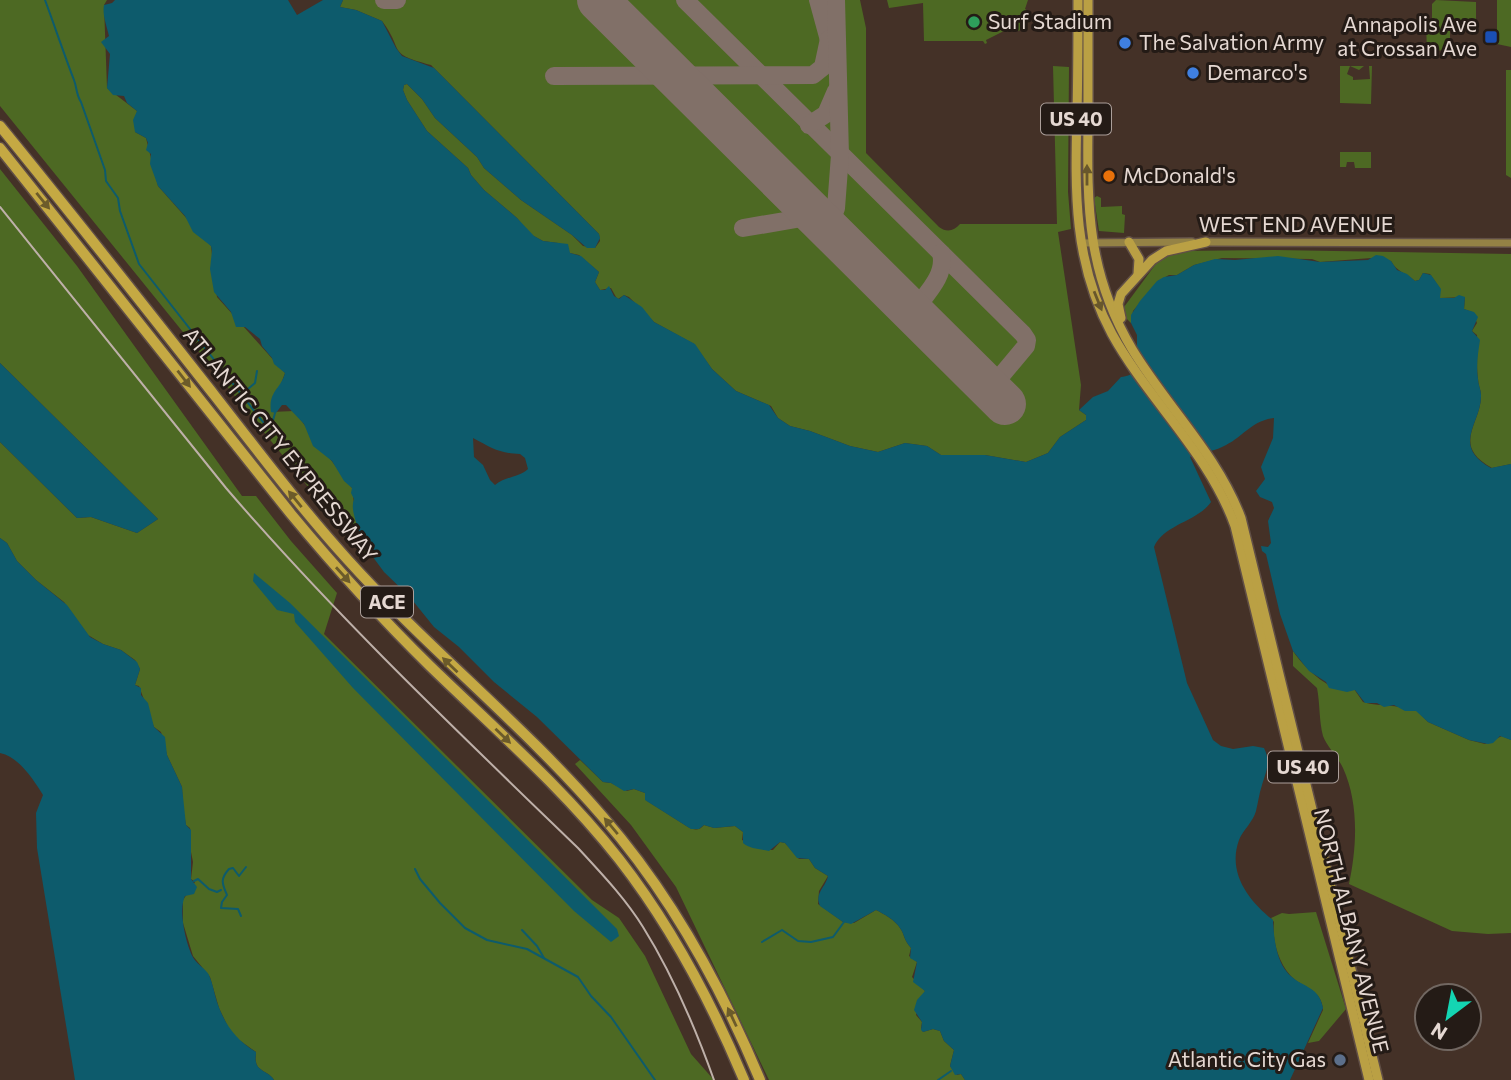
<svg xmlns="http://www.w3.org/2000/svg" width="1511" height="1080" font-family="Commissioner,sans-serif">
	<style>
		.green { fill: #4d6923 }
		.water { fill: #0d5b6c; fill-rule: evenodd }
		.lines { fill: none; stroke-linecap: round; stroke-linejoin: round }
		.stream { stroke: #0d5b6c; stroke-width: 2 }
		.taxiway { stroke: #817068; stroke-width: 18 }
		.runway { stroke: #817068; stroke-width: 42 }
		.secondary-casing { stroke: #614f46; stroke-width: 10 }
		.trunk-casing { stroke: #614f46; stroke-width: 12 }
		.motorway-casing { stroke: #614f46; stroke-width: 13 }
		.secondary { stroke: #948245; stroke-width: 7 }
		.trunk { stroke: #baa044; stroke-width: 9 }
		.motorway { stroke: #c5a943; stroke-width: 10 }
		.rail { stroke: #beb0a9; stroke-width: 2 }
		.oneway { fill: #68572b }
		.oneway2 { fill: #6c5b2a }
		.leisure-dot { fill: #2e9e5b; stroke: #241b16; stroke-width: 2.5 }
		.transit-dot { fill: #1a4fb4; stroke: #241b16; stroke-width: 2.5 }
		.shop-dot { fill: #3f7fe0; stroke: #241b16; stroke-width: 2.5 }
		.food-dot { fill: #e8710a; stroke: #241b16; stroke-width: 2.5 }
		.service-dot { fill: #5c6f8a; stroke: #241b16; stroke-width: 2.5 }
		.labels { text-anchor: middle; stroke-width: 6; stroke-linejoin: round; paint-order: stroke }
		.shield { fill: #241b16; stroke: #ab9f9a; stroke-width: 2 }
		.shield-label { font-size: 19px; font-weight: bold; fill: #e5d8d2 }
		.poi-label { font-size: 21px; fill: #e5d8d2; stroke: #241b16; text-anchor: start }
		.street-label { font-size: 21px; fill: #e5d8d2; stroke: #241b16 }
	</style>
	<rect width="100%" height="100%" fill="#443127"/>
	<g class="green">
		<path d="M0 0H107L104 5 107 88 137 111 135 132 146 138 158 186 211 246 217 297 285 373 271 412 294 411 352 488 359 541 372 556 369 558 335 520 0 106Z"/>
		<path d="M343 0H860L866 28V153L939 227C947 233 954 231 960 224H1057L1053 66 1069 67 1068 192 1071 229 1058 232 1081 385 1079 410 1086 415V420L1060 437 1048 453 1026 462 985 455H941L927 446 905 443 878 452 850 446 810 431 790 426 778 418 771 406 736 391 712 369 694 344 654 322 629 297 624 295 618 299 616 297 611 288 600 290 595 282 599 272 579 255 570 253 558 243 543 241 530 234 517 218 484 190 471 175 468 168 427 131 407 100 403 90 404 85 407 84 422 99 435 118 477 157 484 168 521 200 572 235 583 246 595 248 600 241 599 234 431 65C385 53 405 51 382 21L356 10 340 7Z"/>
		<path d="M887 0H1028L1025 9 1031 13 1019 31 1012 27 986 40 987 43 985 44 983 41H924L923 3 889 8Z"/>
		<path d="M1436 0 1476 2V24H1450V50L1427 51 1426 24H1435L1432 20V4Z"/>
		<path d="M1497 0H1511V47L1497 44Z"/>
		<path d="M1340 66H1364L1359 70 1350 66 1347 74 1353 77V80L1370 79 1369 66H1372L1371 104 1340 103Z"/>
		<path d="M1506 70H1511V178L1506 175Z"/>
		<path d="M1340 152H1371V168H1355L1354 162H1347L1346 167H1340Z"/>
		<path d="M0 169 77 266 242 496H256L291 541 337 593 324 634 592 900 619 918 645 956 691 1054 714 1080H274C270 1072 257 1071 256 1062 255 1059 256 1056 256 1052L232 1035 219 1008 210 977 193 956 183 923V900L195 882 191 879 193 862 189 842 191 836 190 828 186 825 183 809 182 787 167 755 161 732 154 727 139 686 135 685 140 669 135 660 121 650 103 644 88 635 64 602 36 580 17 561 7 543 0 538V442L77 518 91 517 137 533 158 519 0 363Z"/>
		<path d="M1097 196 1101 198V207L1122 206V214L1125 215 1124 233 1099 231 1094 198Z"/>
		<path d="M1276 250 1511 254V464L1492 468C1450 445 1482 423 1481 395 1481 390 1478 385 1478 379 1476 365 1478 350 1477 335L1472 331 1477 323 1472 312 1464 309 1465 297 1440 298 1439 287 1430 274 1423 273 1419 280 1415 281C1406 273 1397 272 1391 261L1371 258 1320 262 1312 259 1222 258 1194 265 1177 275H1169L1158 281 1133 311 1131 323 1126 318 1124 307 1158 261 1177 251Z"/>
		<path d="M1293 651C1304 668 1334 697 1354 689L1363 702C1372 705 1382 705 1392 706 1401 706 1405 711 1416 710L1428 722 1469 740 1485 744 1502 736 1511 740V933L1488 934 1452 931 1349 884C1357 847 1359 803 1343 768 1338 757 1327 747 1323 736 1319 721 1320 703 1317 688L1293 666Z"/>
		<path d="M580 760 603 782 611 783 627 791 634 789 645 793 647 801 688 827C694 830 699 831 704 825L714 828 735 826 743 832 742 840 765 850H773L780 842 785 843 799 859H809L815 868 828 876 819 891 818 904 843 922 854 923 876 910C884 914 895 920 900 928 905 935 903 939 911 948L909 956 917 962 912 977 925 991 916 1015 922 1022 921 1028 923 1032 933 1029 940 1031 944 1041 954 1050 950 1066 957 1075 961 1074 965 1080H769L676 887 631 825 575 764Z"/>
		<path d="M1316 912 1346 1009 1319 1041 1308 1043 1323 1010C1322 988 1301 988 1290 975 1278 961 1272 940 1274 922L1271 918 1282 913 1289 914Z"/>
	</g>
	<g class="water">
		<path d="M115 0H288L297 15 323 0H343L340 7 356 10 382 21 396 48 402 56 434 68 599 234 600 238 595 248H587L572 235 521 200 484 168 477 157 435 118 422 99 407 84 404 85 403 90 407 100 427 131 468 168 471 175 484 190 517 218 534 236 543 241 568 244 570 253 581 256 599 272 595 282 600 290H605L609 286 614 296 619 299 624 295 642 307 654 322 695 344 712 369 736 391 769 405 778 418 790 426 810 431 850 446 878 452 905 443 927 446 941 455H985L1026 462 1048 453 1060 437 1086 420V415L1079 410 1093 397 1108 391 1121 377C1134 376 1136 369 1142 359L1137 351V335L1131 323V315L1140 301 1157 281 1164 277 1177 275 1194 265 1215 259 1235 260 1278 256 1320 262 1368 260 1376 255 1383 256 1391 261 1397 270 1407 274 1415 281 1419 280 1423 273 1431 275 1441 289 1440 298H1454L1459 295 1465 297 1464 309 1474 312 1478 317 1472 331 1480 340C1478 353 1476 366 1478 379 1478 384 1481 390 1481 395 1482 423 1450 445 1491 468L1511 464V740L1500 736 1493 743 1488 744 1469 740 1428 722 1416 711H1405L1394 705 1384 707 1377 703H1365L1355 690 1347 692 1329 688 1326 682 1309 671 1293 651 1280 614 1266 554 1262 551 1261 546 1268 547 1271 543 1268 521 1274 508 1272 502 1260 497 1256 491 1265 479 1261 467 1273 438 1274 418C1250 421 1243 438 1222 447 1212 452 1200 452 1190 457L1211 502C1197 522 1164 524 1154 547L1187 683 1213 740 1221 746 1233 749 1253 746 1264 748C1271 762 1266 772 1262 785 1259 794 1258 803 1256 811 1253 822 1243 830 1239 840 1227 873 1249 901 1273 920 1274 938 1276 964 1292 977 1305 988 1319 987 1323 1008L1290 1080H965L961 1074 955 1075 950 1066 954 1050 944 1041 940 1031 933 1029 923 1032 921 1030 922 1022 914 1010 917 1000 925 991 913 982 917 962 910 958 911 948C903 939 905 935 900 928 895 920 884 914 876 910L851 924 843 922 820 906C814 893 826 887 828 876L815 868 809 859 797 858 785 843 780 842 769 851C760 849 750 849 743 843V832L735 826 714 828 704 825 699 829H691L645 800V793L634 789 624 791 611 783 603 782 537 717 494 682 459 647 434 627 409 596 384 572 367 549 360 543C361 528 349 512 354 499L351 493 352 488 344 481 332 461 313 446 304 424 286 405H282L276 413 271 412C268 391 281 389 285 373L274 364 272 358 262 346 260 339 245 327H236L231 312 214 292 210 269 212 251 211 246 193 232 185 216 158 186 150 164 151 154 146 150 148 143 146 138 135 132 133 120 137 111 127 103 124 96 113 95 107 88 110 54 101 42 109 36C107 26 102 15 104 5L112 3ZM473 438C492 448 498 453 520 454L525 458 528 469C518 478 506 476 495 485L490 480 483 465 474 457Z"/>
		<path d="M0 363 158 519 137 533 91 517 77 518 0 442Z"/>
		<path d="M0 538 7 543 17 561 36 580 67 605 90 637 103 644 121 650 137 662 140 669 135 685 141 688V695L148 703 154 727 165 737 167 755 182 787 186 825 191 830V879L197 887 194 894 185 896C178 910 186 946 194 959 198 965 205 968 209 975 213 984 214 993 217 1002 225 1025 235 1039 256 1052 256 1056 255 1059 256 1062 257 1071 270 1072 274 1080H75L37 848 36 813 43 795C33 779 19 757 0 753Z"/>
		<path d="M254 573 290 603 617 929 619 936 611 942 574 911 353 688 295 622 294 614 277 610 253 581Z"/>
	</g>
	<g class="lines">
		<g class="stream">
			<path d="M45 0C55 27 64 54 74 80 77 88 76 94 81 102L105 170 106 181 118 198 120 211 139 264 263 422 272 424 275 413"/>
			<path d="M242 394 255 383 257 371"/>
			<path d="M415 869 420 879 440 903 465 928 487 940 527 949 578 977 591 996 611 1017 655 1080"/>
			<path d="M194 881 198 879 209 889 217 892 221 890"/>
			<path d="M241 916 238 909 221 908 222 902 227 895C223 885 219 880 229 869L233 868 239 876 246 867"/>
			<path d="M522 930 537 946 544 958"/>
			<path d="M762 942 782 930 798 941 811 942 833 937 844 922"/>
			<path d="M938 1080 951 1071"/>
		</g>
		<g class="taxiway">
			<path d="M384 0H397"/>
			<path d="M685 0 1023 334 1027 340 1026 346 990 389"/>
			<path d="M818 0 830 44"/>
			<path d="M554 76 813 75 823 67 829 39"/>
			<path d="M809 125 826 114 836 91"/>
			<path d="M743 228 802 218 822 222 833 216 836 208 840 155 836 0"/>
			<path d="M905 305 919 304C931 289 946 272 941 253"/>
		</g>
		<path class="runway" d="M598 0 1005 404"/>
		<g class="secondary-casing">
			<g id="secondary">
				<path d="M1204 242 1511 243"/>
				<path d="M1081 243 1192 242"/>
			</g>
		</g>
		<g class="trunk-casing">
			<g id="trunk">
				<path d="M1078 0C1078 37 1078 74 1077 112 1075 191 1073 262 1112 334 1149 401 1209 453 1235 526L1369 1080"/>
				<path d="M1088 0C1088 41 1088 82 1088 122 1087 207 1087 273 1132 349 1167 407 1217 454 1241 518L1378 1080"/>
				<path d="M1129 242 1139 259 1138 274"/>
				<path d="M1121 318 1118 304 1121 294 1152 260 1166 251 1206 242"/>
			</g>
		</g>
		<g class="motorway-casing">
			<g id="motorway">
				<path d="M0 126C73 215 144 306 215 396 258 451 300 507 347 559 428 649 524 725 603 817 671 895 720 984 760 1080"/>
				<path d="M0 148 291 514C335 567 381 618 430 666 495 729 563 788 619 859 672 927 711 1001 744 1080"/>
			</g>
		</g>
		<use href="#secondary" class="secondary"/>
		<use href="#trunk" class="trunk"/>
		<use href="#motorway" class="motorway"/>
		<path class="rail" d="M0 207 226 488C335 615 457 731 578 848 601 873 625 898 643 927 673 975 695 1027 714 1080"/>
	</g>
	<defs><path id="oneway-solid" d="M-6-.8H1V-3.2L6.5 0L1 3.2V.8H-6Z" transform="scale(1.75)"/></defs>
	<g class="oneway">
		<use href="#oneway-solid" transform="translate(1087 175) rotate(-90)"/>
		<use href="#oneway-solid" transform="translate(1098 301) rotate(68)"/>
	</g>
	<g class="oneway2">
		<use href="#oneway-solid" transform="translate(43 201) rotate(51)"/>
		<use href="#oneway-solid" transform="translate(184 379) rotate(52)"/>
		<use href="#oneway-solid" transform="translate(295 499) rotate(-129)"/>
		<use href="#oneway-solid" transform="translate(343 575) rotate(48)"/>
		<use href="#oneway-solid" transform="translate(450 665) rotate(-136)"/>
		<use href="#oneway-solid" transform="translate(503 736) rotate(44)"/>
		<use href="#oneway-solid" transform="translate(611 826) rotate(-130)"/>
		<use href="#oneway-solid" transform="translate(732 1017) rotate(-115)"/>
	</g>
	<circle class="leisure-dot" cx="974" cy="22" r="7"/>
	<rect class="transit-dot" x="1484" y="30" width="14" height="14" rx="3.5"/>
	<g class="shop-dot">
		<circle cx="1125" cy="43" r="7"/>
		<circle cx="1193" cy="73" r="7"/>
	</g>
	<circle class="food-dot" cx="1109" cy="176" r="7"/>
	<circle class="service-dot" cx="1340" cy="1060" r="7"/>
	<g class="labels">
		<g class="shield">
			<rect x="1041" y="103.5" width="70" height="31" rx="5"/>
			<rect x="361" y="586.5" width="52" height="31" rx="5"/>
			<rect x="1268" y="751.5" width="70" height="31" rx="5"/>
		</g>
		<g class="shield-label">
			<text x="1076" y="126">US 40</text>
			<text x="387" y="609">ACE</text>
			<text x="1303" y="774">US 40</text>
		</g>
		<g class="poi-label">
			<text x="988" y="29">Surf Stadium</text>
			<text x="1477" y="32" text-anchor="end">Annapolis Ave<tspan x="1477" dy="24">at Crossan Ave</tspan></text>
			<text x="1139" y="50">The Salvation Army</text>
			<text x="1207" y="80">Demarco's</text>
			<text x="1123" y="183">McDonald's</text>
			<text x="1326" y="1067" text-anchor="end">Atlantic City Gas</text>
		</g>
		<g class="street-label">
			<text x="1296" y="232">WEST END AVENUE</text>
			<text transform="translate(280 445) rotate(51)" y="7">ATLANTIC CITY EXPRESSWAY</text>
			<text transform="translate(1351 931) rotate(76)" y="7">NORTH ALBANY AVENUE</text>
		</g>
	</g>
	<g transform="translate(1448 1017) rotate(212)"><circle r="33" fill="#241b16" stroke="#716761" stroke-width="2"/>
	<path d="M0-5L12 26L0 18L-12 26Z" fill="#14d5b3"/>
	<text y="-10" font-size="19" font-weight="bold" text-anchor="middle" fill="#e5d8d2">N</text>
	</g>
</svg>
